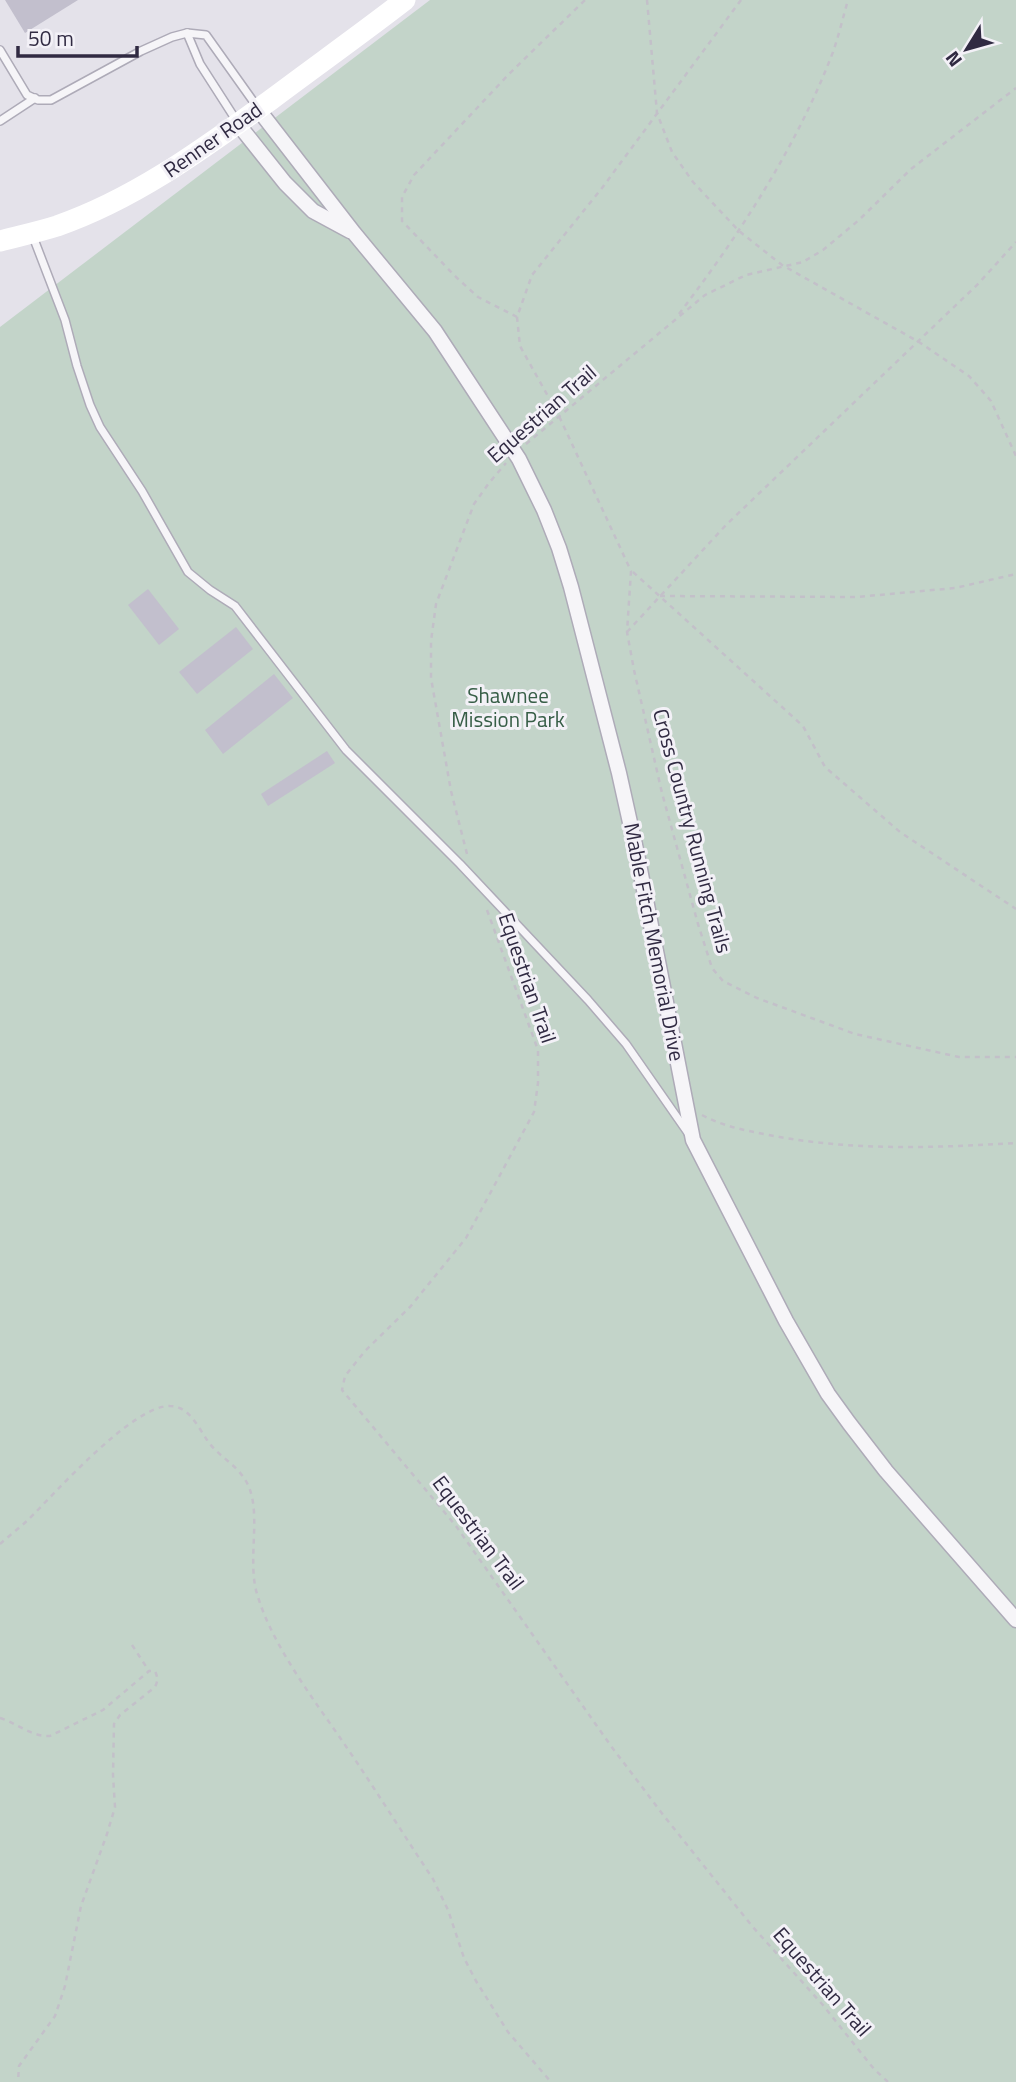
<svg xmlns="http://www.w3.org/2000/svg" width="1016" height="2082" font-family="'Titillium Web',sans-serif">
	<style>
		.green { fill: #c3d4c9 }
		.building { fill: #c2bfcd }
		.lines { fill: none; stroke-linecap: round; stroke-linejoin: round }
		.lane-casing { stroke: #aeabb8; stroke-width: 10 }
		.street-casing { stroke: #aeabb8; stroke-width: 17 }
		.path { stroke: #c3c0c9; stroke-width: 2.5; stroke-dasharray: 5 5; stroke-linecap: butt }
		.lane { stroke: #f6f5f8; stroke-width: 7 }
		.street { stroke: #f6f5f8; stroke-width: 14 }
		.secondary { stroke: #fff; stroke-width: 21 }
		.labels { text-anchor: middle; stroke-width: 6; stroke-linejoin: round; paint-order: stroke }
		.street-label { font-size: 21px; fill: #302a42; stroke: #f3f1f7 }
		.park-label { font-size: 21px; fill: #375e47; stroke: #f3f1f7 }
	</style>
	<rect width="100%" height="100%" fill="#e4e2ea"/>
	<path class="green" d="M430 0H1016V2082H0V327Z"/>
	<g class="building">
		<path d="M5 0H78L25 33Z"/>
		<path d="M148 589 179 629 159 645 128 605Z"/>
		<path d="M236 627 253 649 197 694 179 672Z"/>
		<path d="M274 674 293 698 223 754 205 730Z"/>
		<path d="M327 751 335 763 268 806 261 794Z"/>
	</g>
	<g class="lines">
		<g class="lane-casing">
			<g id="lane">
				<path d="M187 33 200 64 236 120"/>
				<path d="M0 50 27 95 38 100H51L141 51 172 37 187 33 206 35 258 108"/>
				<path d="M0 121 35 98"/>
				<path d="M32 234 65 320 77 366 90 405 100 427 142 491 188 572 210 590 235 606 346 750 460 864 588 1000 626 1044 688 1133"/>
			</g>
		</g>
		<g class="street-casing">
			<g id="street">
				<path d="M258 109 354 233 435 331 519 459 544 510 559 548 571 587 619 773 637 854 693 1140 786 1321 828 1394 849 1423 886 1471 1016 1620"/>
				<path d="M238 124 285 183 313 211 350 231"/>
			</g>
		</g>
		<g class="path">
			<path d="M647 0 657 113 672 152 693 182 739 231 782 265 919 342 969 376 991 401 1016 456"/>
			<path d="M741 0 602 188 532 275 517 317 520 346 559 416 631 571 627 632 634 670 662 793 698 924 712 968 723 981 757 998 855 1034 959 1057H1016"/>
			<path d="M679 314C740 234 797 146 833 52 839 35 843 17 848 0"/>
			<path d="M517 317 478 297 456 277 402 221V197L414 175 509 74 585 0"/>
			<path d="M526 444 705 295 746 275 803 262 823 250 859 220 911 169 1016 88"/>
			<path d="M633 572 803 726 825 767 900 832 1016 909"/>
			<path d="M660 596 857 597 955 588 1016 574"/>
			<path d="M627 632 726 525 978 284 1016 242"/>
			<path d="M467 854 451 791 431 678V641L436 604 474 504 489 483 506 463"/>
			<path d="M487 910 538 1050V1083L534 1112 466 1238 410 1307 365 1351 345 1376 342 1390 456 1526 611 1746 664 1816 752 1926 822 2004 874 2069 888 2082"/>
			<path d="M702 1115C725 1127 744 1130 769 1135 850 1151 933 1148 1016 1143"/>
			<path d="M0 1544C9 1536 19 1528 28 1520 55 1493 133 1405 170 1406 189 1406 198 1427 207 1440 217 1455 234 1463 244 1478 265 1508 245 1560 258 1597 273 1646 314 1700 343 1742 374 1787 403 1834 433 1879L448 1910 464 1958 476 1981 508 2032 551 2082"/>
			<path d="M132 1645 149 1671"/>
			<path d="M0 1718C17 1723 31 1737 50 1736L103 1710 149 1671H155C158 1678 158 1681 155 1687L120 1715 114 1724 113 1775 115 1807 107 1834 81 1906 65 1986 55 2016 19 2066 18 2082"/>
		</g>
		<use href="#lane" class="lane"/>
		<use href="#street" class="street"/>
		<path class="secondary" d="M0 241C19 236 38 232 57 226 137 198 204 148 272 99 316 66 361 34 405 0"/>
	</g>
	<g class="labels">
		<g class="street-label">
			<text transform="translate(213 140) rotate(-35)" y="7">Renner Road</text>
			<text transform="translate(542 414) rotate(-41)" y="7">Equestrian Trail</text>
			<text transform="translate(692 831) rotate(75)" y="7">Cross Country Running Trails</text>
			<text transform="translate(654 942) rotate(79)" y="7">Mable Fitch Memorial Drive</text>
			<text transform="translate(527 978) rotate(71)" y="7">Equestrian Trail</text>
			<text transform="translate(478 1533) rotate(53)" y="7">Equestrian Trail</text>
			<text transform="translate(822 1982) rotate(49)" y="7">Equestrian Trail</text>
		</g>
		<g class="park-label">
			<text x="508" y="703">Shawnee<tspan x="508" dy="24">Mission Park</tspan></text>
		</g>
	</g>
	<g transform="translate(967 49) rotate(233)" stroke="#f3f1f7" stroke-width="5" paint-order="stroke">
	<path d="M0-5L12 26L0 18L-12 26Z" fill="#302a42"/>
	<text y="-10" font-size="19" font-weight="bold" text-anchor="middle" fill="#302a42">N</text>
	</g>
	<path d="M18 46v10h119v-10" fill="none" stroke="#302a42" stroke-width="3.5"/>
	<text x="28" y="46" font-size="21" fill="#302a42" stroke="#f3f1f7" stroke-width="5" paint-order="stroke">50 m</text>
</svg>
